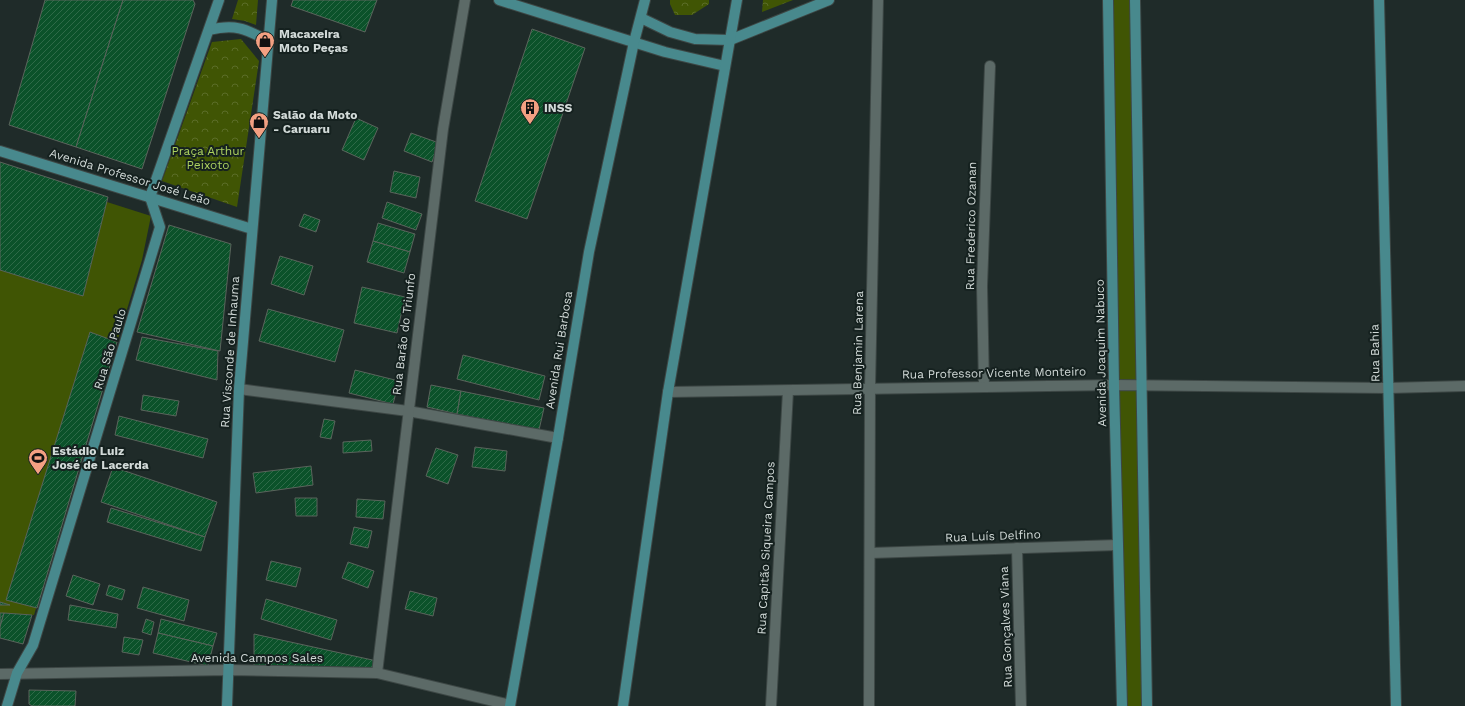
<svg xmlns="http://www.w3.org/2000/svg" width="1465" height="706" font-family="'Work Sans',sans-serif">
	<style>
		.grass { fill: #405504 }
		.forest { fill: url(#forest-crowns) }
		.building { fill: url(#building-hatch); stroke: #5a645c }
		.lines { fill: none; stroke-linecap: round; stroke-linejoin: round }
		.street-casing { stroke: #3d4745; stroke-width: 12 }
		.secondary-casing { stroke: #3d4745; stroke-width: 12 }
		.street { stroke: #5c6a67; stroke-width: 10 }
		.secondary { stroke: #48898d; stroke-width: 10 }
		.labels { text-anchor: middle; stroke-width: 4; stroke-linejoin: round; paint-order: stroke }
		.poi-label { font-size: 12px; font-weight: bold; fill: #d2dad8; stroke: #15211f; text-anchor: start }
		.park-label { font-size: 12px; fill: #acd15f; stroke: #15211f }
		.street-label { font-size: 12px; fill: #d2dad8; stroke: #15211f }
	</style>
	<defs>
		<pattern id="forest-crowns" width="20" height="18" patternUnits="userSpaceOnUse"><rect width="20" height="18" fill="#405504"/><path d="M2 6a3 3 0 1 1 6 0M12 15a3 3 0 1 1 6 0" fill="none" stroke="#5b6d28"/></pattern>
		<pattern id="building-hatch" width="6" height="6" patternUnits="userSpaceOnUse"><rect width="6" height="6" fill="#0b522a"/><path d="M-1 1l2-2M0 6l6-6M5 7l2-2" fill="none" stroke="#2e6a48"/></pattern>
	</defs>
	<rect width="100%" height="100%" fill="#1f2b29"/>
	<g class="grass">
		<path d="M1112 0H1132L1138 383 1117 382Z"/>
		<path d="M0 168 151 216 142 260 34 615 0 613Z"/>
		<path d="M1117 389H1137L1143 706H1125Z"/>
	</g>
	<g class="forest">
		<path d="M238 0H258L256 25 245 21 232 19Z"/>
		<path d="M670 0H709V4L692 15H675L670 4Z"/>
		<path d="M763 0H793L762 12Z"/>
		<path d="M241 39 259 61 237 207 162 181 212 42Z"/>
	</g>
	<g class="building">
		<path d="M45 0H123L76 147 9 125Z"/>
		<path d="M123 0H193L195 4 142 169 76 147Z"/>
		<path d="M293 0H377L365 32 291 6Z"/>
		<path d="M532 29 585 48 527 219 475 201Z"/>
		<path d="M356 118 378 128 364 160 342 150Z"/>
		<path d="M411 133 439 143 432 162 404 151Z"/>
		<path d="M0 162 108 197 83 296 0 270Z"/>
		<path d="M394 171 420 177 416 198 390 192Z"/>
		<path d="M387 202 422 214 416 230 382 218Z"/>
		<path d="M304 214 320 220 316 232 299 226Z"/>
		<path d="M378 223 415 234 410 252 373 241Z"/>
		<path d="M169 225 231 244 220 351 137 332Z"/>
		<path d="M373 241 410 252 404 273 367 262Z"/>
		<path d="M280 256 313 266 304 295 271 284Z"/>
		<path d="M362 287 405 297 397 333 354 323Z"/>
		<path d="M268 309 344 330 335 362 259 341Z"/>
		<path d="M90 332 117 342 37 608 6 600Z"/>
		<path d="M142 337 218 351 217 380 136 360Z"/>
		<path d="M463 355 545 376 539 400 457 379Z"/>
		<path d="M355 370 399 381 393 404 349 393Z"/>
		<path d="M431 385 461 391 457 414 427 407Z"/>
		<path d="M461 391 544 408 539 430 457 414Z"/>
		<path d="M143 395 179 401 176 416 141 410Z"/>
		<path d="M119 416 208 439 203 458 115 435Z"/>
		<path d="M324 419 335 421 331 439 320 437Z"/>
		<path d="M371 440 372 451 343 453V442Z"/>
		<path d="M475 447 507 451 505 471 472 467Z"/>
		<path d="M436 448 458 455 448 484 426 476Z"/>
		<path d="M311 466 313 485 256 493 253 473Z"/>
		<path d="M113 467 217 502 205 537 101 502Z"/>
		<path d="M295 498H317V516H296Z"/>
		<path d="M357 499 385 501 383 519 356 517Z"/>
		<path d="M111 508 205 537 201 551 107 522Z"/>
		<path d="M354 527 372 531 368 548 350 544Z"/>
		<path d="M271 561 301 568 296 587 266 580Z"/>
		<path d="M348 562 374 571 368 588 342 578Z"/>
		<path d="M73 575 100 584 93 605 66 596Z"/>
		<path d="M109 585 125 590 122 600 106 595Z"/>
		<path d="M143 587 189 600 184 621 137 608Z"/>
		<path d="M410 591 437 598 433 616 405 609Z"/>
		<path d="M266 599 337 620 331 640 261 619Z"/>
		<path d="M0 602 10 605H0Z"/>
		<path d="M70 605 118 614 116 628 68 620Z"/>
		<path d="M0 613H4L0 627Z"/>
		<path d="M4 613 32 615 23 644 0 638V627Z"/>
		<path d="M146 619 154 622 151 635 142 632Z"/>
		<path d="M161 619 217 633 213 646 158 633Z"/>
		<path d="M158 633 213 646 208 666 153 653Z"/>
		<path d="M254 634 377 661 370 670 332 667H254Z"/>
		<path d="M124 637 143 640 139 655 122 652Z"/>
		<path d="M29 690 76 691 75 706H32L29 704Z"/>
	</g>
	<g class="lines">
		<g class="street-casing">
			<g id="street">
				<path d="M984 387 982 286 990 66"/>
				<path d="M239 389 408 411 558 438"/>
				<path d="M668 392 1114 385 1388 388 1465 386"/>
				<path d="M1017 548 1021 706"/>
				<path d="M870 553 1118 545"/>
				<path d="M377 673 443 129 465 0"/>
				<path d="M0 674 228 670 377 673 510 705"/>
				<path d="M771 706 788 391"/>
				<path d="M869 706 870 388 878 0"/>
			</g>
		</g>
		<g class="secondary-casing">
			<g id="secondary">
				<path d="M499 0 665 52 725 66"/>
				<path d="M1108 0 1114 385 1122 706"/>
				<path d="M1135 0 1147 706"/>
				<path d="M1379 0 1396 706"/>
				<path d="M641 18 670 32 695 39 730 40 829 0"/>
				<path d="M209 30C234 24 245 28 268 41"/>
				<path d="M0 151 252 229"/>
				<path d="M7 706 17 673 33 645 160 227 150 197 219 0"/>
				<path d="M227 706 239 389 272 0"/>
				<path d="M510 706 558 438 589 252 634 42 645 0"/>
				<path d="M623 706 668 392 737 0"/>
			</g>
		</g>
		<use href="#street" class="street"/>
		<use href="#secondary" class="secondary"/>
	</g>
	<defs>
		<g id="shop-pin" transform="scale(1)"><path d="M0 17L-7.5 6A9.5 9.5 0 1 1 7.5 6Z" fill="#f3a082" stroke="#15211f"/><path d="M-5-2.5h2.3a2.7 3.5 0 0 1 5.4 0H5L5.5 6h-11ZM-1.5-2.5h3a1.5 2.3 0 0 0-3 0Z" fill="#111"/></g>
		<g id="building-pin" transform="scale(1)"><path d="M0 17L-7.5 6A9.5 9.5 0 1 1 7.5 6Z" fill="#f3a082" stroke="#15211f"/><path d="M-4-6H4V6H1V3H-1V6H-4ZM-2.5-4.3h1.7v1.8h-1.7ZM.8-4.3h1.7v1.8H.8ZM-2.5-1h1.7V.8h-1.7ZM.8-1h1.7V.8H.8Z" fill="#111"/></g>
		<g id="stadium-pin" transform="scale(1)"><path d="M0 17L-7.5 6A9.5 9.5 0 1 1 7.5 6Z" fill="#f3a082" stroke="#15211f"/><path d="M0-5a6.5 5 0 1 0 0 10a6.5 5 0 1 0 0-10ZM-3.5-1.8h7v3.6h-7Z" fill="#111"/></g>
	</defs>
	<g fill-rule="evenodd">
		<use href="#shop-pin" x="265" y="41"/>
		<use href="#building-pin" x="530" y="108"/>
		<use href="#shop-pin" x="259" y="122"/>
		<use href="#stadium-pin" x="38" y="458"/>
	</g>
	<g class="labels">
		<g class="poi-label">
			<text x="279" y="38">Macaxeira<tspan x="279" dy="14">Moto Peças</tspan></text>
			<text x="544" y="112">INSS</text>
			<text x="273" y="119">Salão da Moto<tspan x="273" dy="14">- Caruaru</tspan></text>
			<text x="52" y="455">Estádio Luiz<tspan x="52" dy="14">José de Lacerda</tspan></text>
		</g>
		<g class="park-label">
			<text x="208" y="155">Praça Arthur<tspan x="208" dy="14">Peixoto</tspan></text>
		</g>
		<g class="street-label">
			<text transform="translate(130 177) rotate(17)" y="4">Avenida Professor José Leão</text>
			<text transform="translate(971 226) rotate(-89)" y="4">Rua Frederico Ozanan</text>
			<text transform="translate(404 334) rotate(-83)" y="4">Rua Barão do Triunfo</text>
			<text transform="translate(110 349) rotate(-73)" y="4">Rua São Paulo</text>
			<text transform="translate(559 350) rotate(-81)" y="4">Avenida Rui Barbosa</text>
			<text transform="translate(230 352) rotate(-86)" y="4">Rua Visconde de Inhauma</text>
			<text transform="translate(858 353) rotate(-89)" y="4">Rua Benjamin Larena</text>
			<text transform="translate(1101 353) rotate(-91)" y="4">Avenida Joaquim Nabuco</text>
			<text transform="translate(1375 353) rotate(-91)" y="4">Rua Bahia</text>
			<text transform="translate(994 373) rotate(-1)" y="4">Rua Professor Vicente Monteiro</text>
			<text transform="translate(993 536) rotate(-2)" y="4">Rua Luís Delfino</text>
			<text transform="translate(766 548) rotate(-87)" y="4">Rua Capitão Siqueira Campos</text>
			<text transform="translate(1006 627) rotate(-92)" y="4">Rua Gonçalves Viana</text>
			<text x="257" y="662">Avenida Campos Sales</text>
		</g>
	</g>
</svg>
